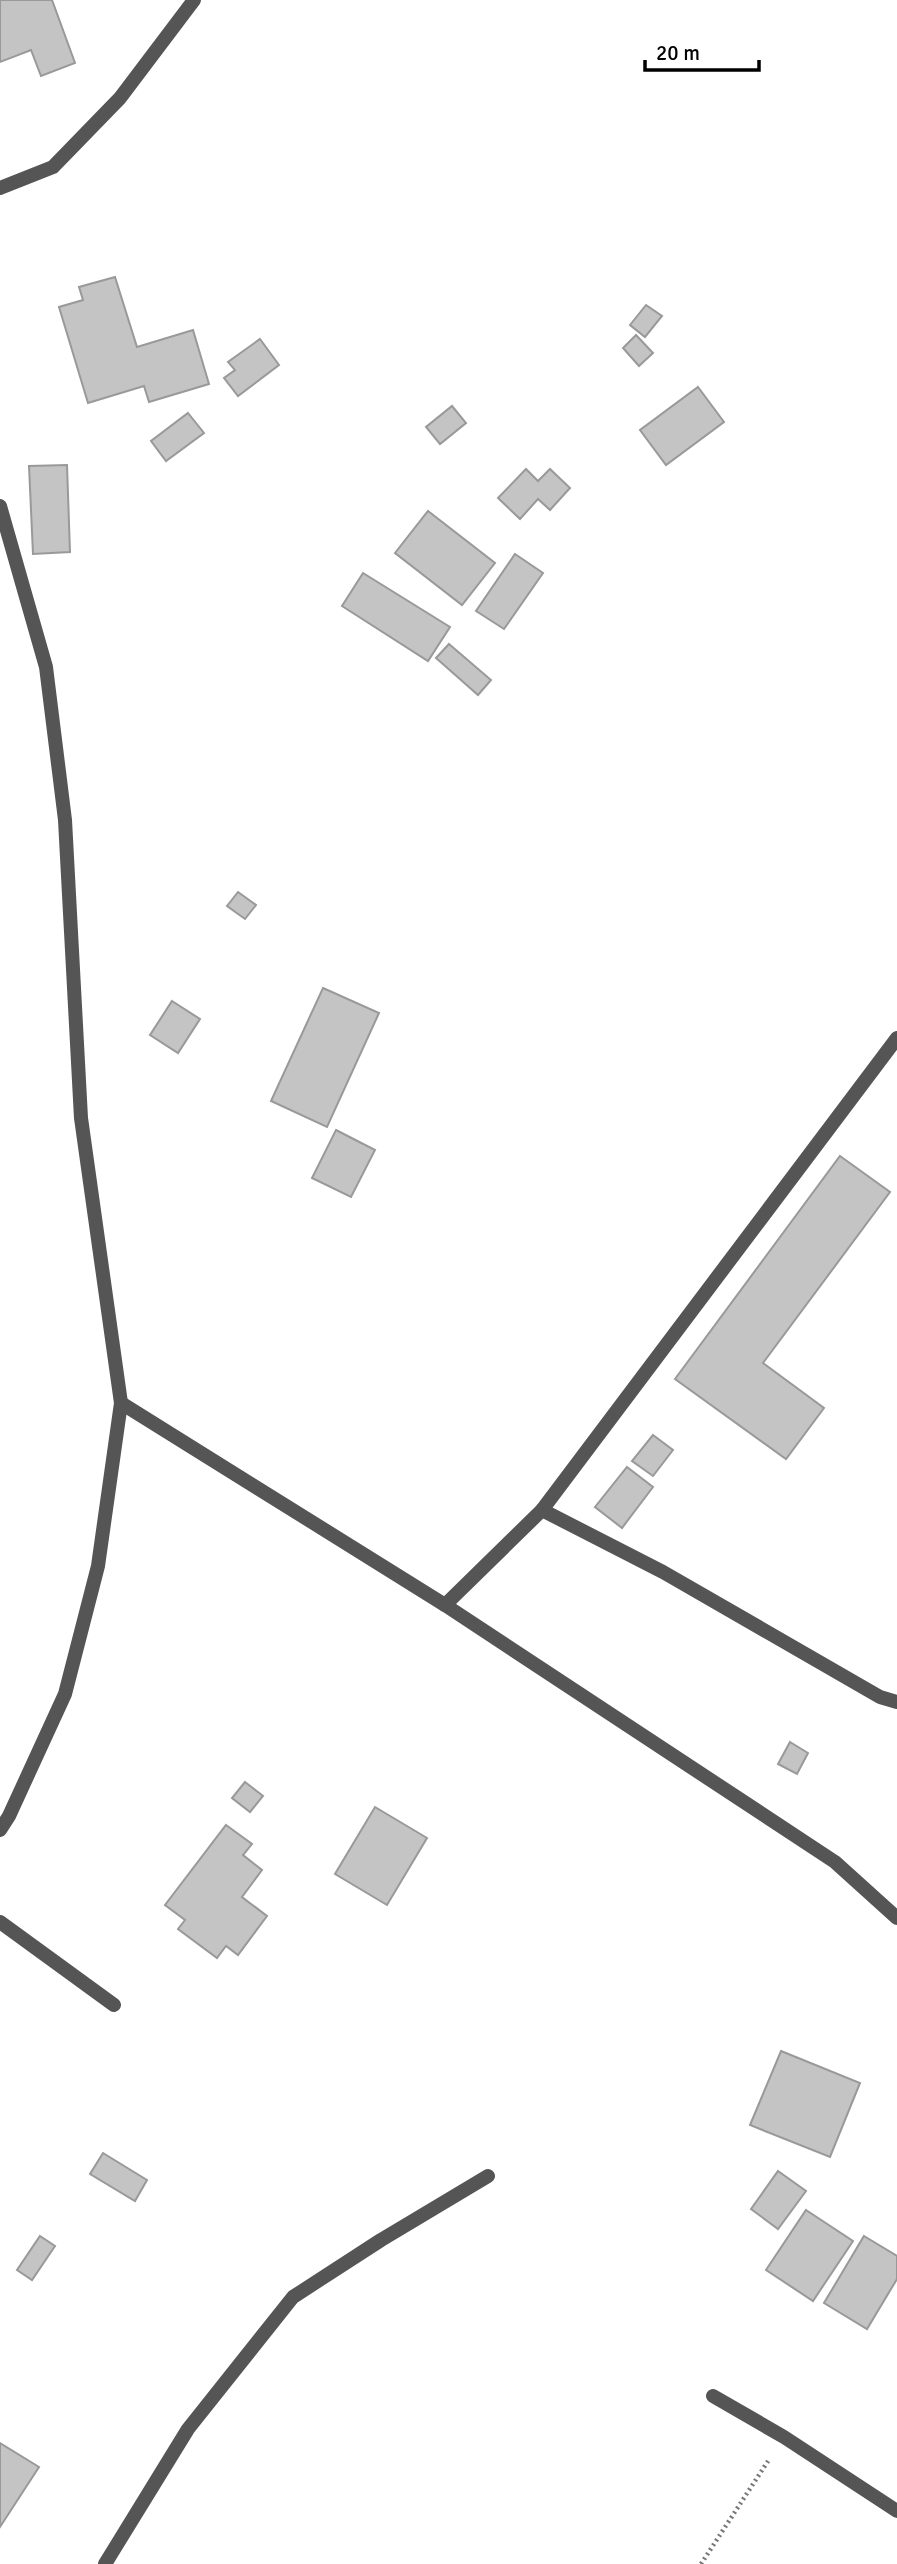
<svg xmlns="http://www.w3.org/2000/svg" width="897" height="2564" font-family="Signika,sans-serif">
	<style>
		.building { fill: #c4c4c4; stroke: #999; stroke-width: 2 }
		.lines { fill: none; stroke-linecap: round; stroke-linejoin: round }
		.path { stroke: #777; stroke-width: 4.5; stroke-dasharray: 2 3.5; stroke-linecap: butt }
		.lane { stroke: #555; stroke-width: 14 }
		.street { stroke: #555; stroke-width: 14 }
	</style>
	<rect width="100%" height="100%" fill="#fff"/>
	<g class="building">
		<path d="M0 0H52L75 63 41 76 31 50 0 62Z"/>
		<path d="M115 277 137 347 193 330 209 384 149 402 144 386 88 403 59 307 83 300 79 287Z"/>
		<path d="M646 305 662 316 645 337 630 325Z"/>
		<path d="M636 335 653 353 639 366 623 348Z"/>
		<path d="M260 339 279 365 238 396 224 378 235 370 228 362Z"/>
		<path d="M698 387 724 422 666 465 640 430Z"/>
		<path d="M452 406 466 423 440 444 426 427Z"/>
		<path d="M188 413 204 433 166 461 151 441Z"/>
		<path d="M67 465 70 552 33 554 29 466Z"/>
		<path d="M526 469 538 481 550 469 570 488 550 510 538 499 520 519 498 498Z"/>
		<path d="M428 511 495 563 462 605 395 553Z"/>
		<path d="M515 554 543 573 504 629 476 611Z"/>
		<path d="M363 573 450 627 428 661 342 606Z"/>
		<path d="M449 644 491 680 478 695 436 658Z"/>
		<path d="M238 892 256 905 245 919 227 906Z"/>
		<path d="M323 988 379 1013 327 1127 271 1101Z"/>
		<path d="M172 1001 200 1019 178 1053 150 1035Z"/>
		<path d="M336 1130 375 1150 351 1197 312 1178Z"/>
		<path d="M840 1156 890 1192 763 1363 824 1408 786 1459 675 1379Z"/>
		<path d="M653 1435 673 1450 653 1476 632 1461Z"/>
		<path d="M627 1467 653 1487 622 1528 595 1507Z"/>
		<path d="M790 1742 808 1753 797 1774 778 1764Z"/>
		<path d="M245 1782 263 1796 250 1812 232 1798Z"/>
		<path d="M375 1807 427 1838 387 1905 335 1874Z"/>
		<path d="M226 1825 252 1844 243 1855 262 1870 242 1897 267 1916 238 1955 226 1946 217 1958 178 1929 185 1920 165 1905Z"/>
		<path d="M781 2051 860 2083 830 2157 750 2125Z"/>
		<path d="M103 2153 147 2180 135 2201 90 2174Z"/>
		<path d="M778 2171 806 2191 778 2229 751 2209Z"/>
		<path d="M806 2210 853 2241 813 2301 766 2270Z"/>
		<path d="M40 2236 55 2246 32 2280 17 2270Z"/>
		<path d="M864 2236 897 2256V2279L867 2329 824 2303Z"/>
		<path d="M0 2443 39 2467 0 2527Z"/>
	</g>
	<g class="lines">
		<path class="path" d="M701 2564 770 2458"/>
		<path class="lane" d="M542 1510 663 1572 880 1697 897 1702"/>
		<g class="street">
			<path d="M0 188 53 167 120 98 194 0"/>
			<path d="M0 506 46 667 65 820 81 1118 121 1403 98 1566 65 1694 9 1816 0 1830"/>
			<path d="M121 1403 445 1605 835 1862 897 1918"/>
			<path d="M445 1605 542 1510 897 1038"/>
			<path d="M0 1922 114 2005"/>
			<path d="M713 2396 784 2437 897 2511"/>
			<path d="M105 2564 188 2429 293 2297 381 2240 488 2176"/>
		</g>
	</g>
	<path d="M645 60v10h114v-10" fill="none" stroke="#000000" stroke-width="3.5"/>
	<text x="656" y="60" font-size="21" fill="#000000" stroke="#ffffff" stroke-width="5" paint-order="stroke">20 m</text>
</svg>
